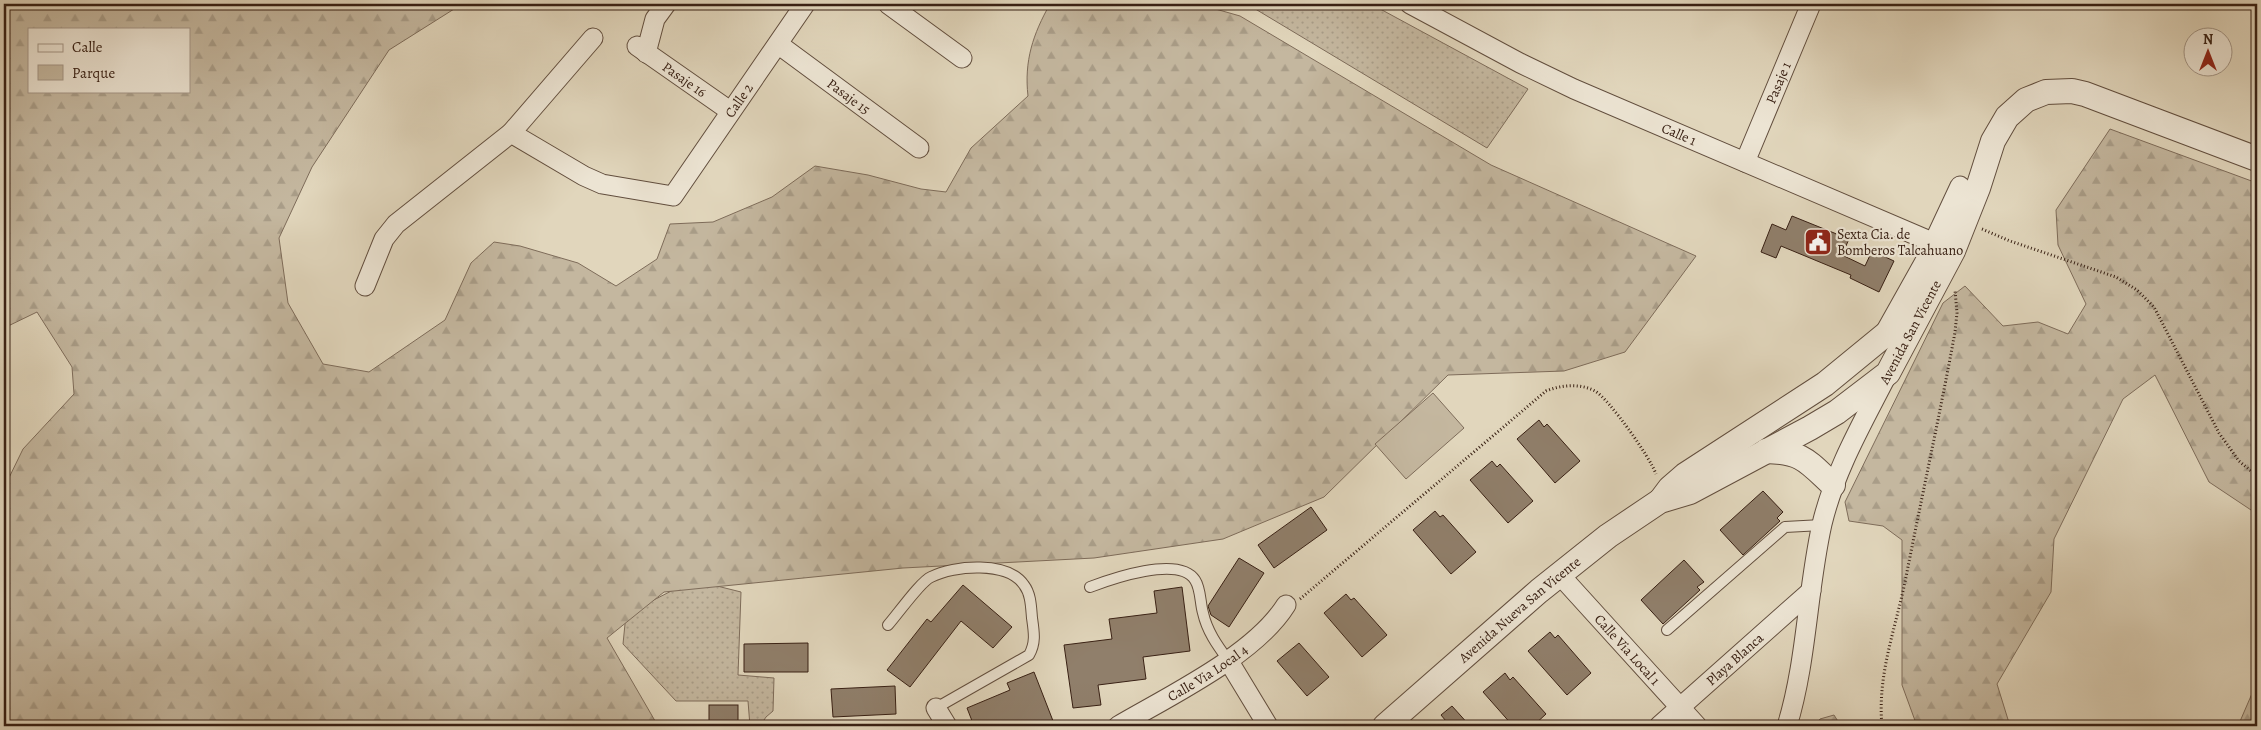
<svg xmlns="http://www.w3.org/2000/svg" width="2261" height="730" font-family="Alegreya,serif">
	<style>
		.green { fill: url(#green-dots); stroke: #7e6c5a }
		.forest { fill: url(#forest-firs); stroke: #7e6c5a; fill-rule: evenodd }
		.pitch { fill: #c4b79f; stroke: #7e6c5a }
		.building { fill: #907f6b; stroke: #382014 }
		.lines { fill: none; stroke-linecap: round; stroke-linejoin: round }
		.service-casing { stroke: #624e3e; stroke-width: 12 }
		.minor-casing { stroke: #624e3e; stroke-width: 21 }
		.tertiary-casing { stroke: #624e3e; stroke-width: 26 }
		.path { stroke: #382014; stroke-width: 3; stroke-dasharray: 1 2.5; stroke-linecap: butt }
		.service { stroke: #ece4d3; stroke-width: 10 }
		.minor { stroke: #ece4d3; stroke-width: 19 }
		.tertiary { stroke: #ece4d3; stroke-width: 24 }
		.labels { text-anchor: middle; stroke-width: 4.5; stroke-linejoin: round; paint-order: stroke }
		.street-label { font-size: 14px; fill: #382014; stroke: #ece4d3 }
		.poi-label { font-size: 14px; fill: #382014; stroke: #ece4d3; text-anchor: start }
	</style>
	<defs>
		<pattern id="green-dots" width="8" height="8" patternUnits="userSpaceOnUse" patternTransform="scale(1.25)"><rect width="8" height="8" fill="#c4b79f"/><path d="M2 2h.1M6 6h.1" fill="none" stroke="#a99d88" stroke-width="1.8" stroke-linecap="round"/></pattern>
		<pattern id="forest-firs" width="22" height="20" patternUnits="userSpaceOnUse" patternTransform="scale(1.25)"><rect width="22" height="20" fill="#c4b79f"/><path d="M5 1l3.5 6h-7zM16 11l3.5 6h-7z" fill="#a99d88"/></pattern>
	</defs>
	<rect width="100%" height="100%" fill="#e1d6bc"/>
	<filter id="stains"><feTurbulence type="fractalNoise" baseFrequency=".004" numOctaves="4"/><feColorMatrix values="0 0 0 0 .2 0 0 0 0 .09 0 0 0 0 .02 0 0 0 .5 -.17"/></filter>
	<radialGradient id="worn" r=".72"><stop offset=".6" stop-color="#630" stop-opacity="0"/><stop offset="1" stop-color="#630" stop-opacity=".3"/></radialGradient>
	<g class="green">
		<path d="M1247 4H1371L1528 89 1487 148Z"/>
		<path d="M693 580 741 592 738 675 774 678 773 711 766 717 760 726H750L748 701H676L623 644 626 614Z"/>
	</g>
	<g class="forest">
		<path d="M4 4H462L389 50 312 167 279 238 288 303 323 364 369 372 445 320 471 263 494 242 520 246 578 263 616 286 657 259 670 224 713 222 772 197 815 166 868 175 921 189 946 192 971 148 1028 96C1024 61 1033 34 1050 4H1198L1240 16 1491 165 1696 256 1625 352 1564 371 1448 375 1324 497 1223 539 1094 558 903 568 664 592 607 638 658 726H4V488L23 449 74 394 72 367 37 312 4 328ZM29 29H189V91H29Z"/>
		<path d="M2110 129 2257 183V514L2209 482 2155 375 2123 399 2054 539 2051 592 1997 684 2010 726H1917L1902 685V540L1883 526 1849 521 1845 502 1943 303 1965 286 2003 326 2038 322 2068 334 2086 304 2058 245 2056 210Z"/>
		<path d="M2257 682V726H2238Z"/>
		<path d="M1834 715 1841 726H1815L1820 719Z"/>
	</g>
	<path class="pitch" d="M1433 393 1464 428 1406 479 1375 444Z"/>
	<g class="building">
		<path d="M1792 216 1849 239 1842 255 1865 266 1872 251 1894 261 1879 292 1850 278 1851 275 1781 246 1776 258 1761 252 1772 224 1786 230Z"/>
		<path d="M1539 420 1544 427 1547 424 1580 461 1555 483 1517 439Z"/>
		<path d="M1492 461 1497 467 1500 464 1533 501 1508 523 1470 480Z"/>
		<path d="M1763 491 1783 512 1777 518 1780 521 1743 555 1720 530Z"/>
		<path d="M1311 507 1327 530 1274 568 1258 545Z"/>
		<path d="M1435 511 1440 517 1443 515 1476 552 1451 574 1413 530Z"/>
		<path d="M1239 558 1264 573 1229 627 1211 615 1208 606Z"/>
		<path d="M1684 560 1704 582 1697 587 1700 590 1663 624 1641 600Z"/>
		<path d="M963 585 1012 627 993 648 961 621 910 687 887 670 927 619 931 622Z"/>
		<path d="M1182 587 1190 651 1143 657 1146 679 1098 685 1101 705 1073 708 1064 645 1112 639 1109 619 1157 613 1154 591Z"/>
		<path d="M1346 594 1351 600 1354 598 1387 635 1362 657 1324 613Z"/>
		<path d="M1550 632 1555 638 1558 635 1591 673 1567 695 1528 651Z"/>
		<path d="M808 643V672H744V644Z"/>
		<path d="M1299 643 1329 677 1307 696 1277 661Z"/>
		<path d="M1034 672 1055 726H974L967 708 1010 690 1007 683Z"/>
		<path d="M1505 673 1510 680 1513 677 1546 714 1533 726H1513L1483 692Z"/>
		<path d="M895 686 896 714 833 717 831 689Z"/>
		<rect x="709" y="705" width="29" height="21"/>
		<path d="M1452 706 1470 726H1450L1441 715Z"/>
	</g>
	<g class="lines">
		<g class="service-casing">
			<g id="service">
				<path d="M1090 587C1111 579 1179 555 1195 580 1201 589 1200 603 1203 613 1207 631 1217 645 1228 660"/>
				<path d="M888 625C897 615 921 581 931 577 954 565 1008 561 1024 585 1031 594 1031 607 1032 618 1034 632 1036 643 1029 655L936 708"/>
				<path d="M1667 630 1785 527 1822 525"/>
			</g>
		</g>
		<g class="minor-casing">
			<g id="minor">
				<path d="M888 4 962 58"/>
				<path id="s1" d="M1410 4 1520 63 1574 89 1953 251"/>
				<path id="s2" d="M778 44 919 148"/>
				<path id="s3" d="M637 46 730 111"/>
				<path d="M646 53 655 19 666 4"/>
				<path d="M511 133 593 38"/>
				<path id="s4" d="M1745 162 1811 4"/>
				<path id="s5" d="M365 286 384 239 396 224 511 133 584 176 602 184 673 196 805 4"/>
				<path d="M1887 329 1924 263 1960 186"/>
				<path id="s6" d="M1559 574 1697 726"/>
				<path d="M1228 660 1268 726"/>
				<path d="M936 708 947 726"/>
				<path id="s7" d="M1118 726C1169 696 1255 655 1286 605"/>
				<path id="s8" d="M1659 726 1811 591"/>
				<path d="M1787 726C1807 661 1807 591 1822 524 1835 470 1862 424 1887 375"/>
			</g>
		</g>
		<g class="tertiary-casing">
			<g id="tertiary">
				<path d="M1766 451C1803 452 1807 461 1833 485"/>
				<path d="M1661 500 1670 488 1685 475 1825 384 1919 307"/>
				<path id="s9" d="M1385 726 1539 591 1608 536 1660 501 1690 492 1810 428 1837 412 1888 373 1953 251 1978 188 1993 141 2007 117 2026 100 2046 92 2072 91 2085 94 2257 159"/>
			</g>
		</g>
		<g class="path">
			<path d="M1982 229 2010 241 2116 277 2137 290 2154 307 2219 433 2239 461 2257 476"/>
			<path d="M1300 599 1546 391C1561 385 1580 383 1595 391 1609 399 1650 457 1656 474"/>
			<path d="M1882 726C1877 674 1896 628 1906 577 1922 495 1940 414 1955 332L1957 313 1955 290"/>
		</g>
		<use href="#service" class="service"/>
		<use href="#minor" class="minor"/>
		<use href="#tertiary" class="tertiary"/>
	</g>
	<defs>
		<g id="civic-square" transform="scale(1.4375)"><rect x="-9" y="-9" width="18" height="18" rx="4" fill="#8f2418" stroke="#ece4d3"/><path d="M-.6-6.5H3V-4.5H.6V-3L4-1V1h2V6H-6V1h2V-1L-.6-3ZM-1.2 2.5V6h2.4V2.5Z" fill="#fff"/></g>
	</defs>
	<g fill-rule="evenodd">
		<use href="#civic-square" x="1818" y="242"/>
	</g>
	<g class="labels">
		<g class="street-label">
			<text dy="5" stroke="none"><textPath href="#s3" startOffset="58">Pasaje 16</textPath></text>
			<text dy="5" stroke="none"><textPath href="#s4" startOffset="86">Pasaje 1</textPath></text>
			<text dy="5" stroke="none"><textPath href="#s2" startOffset="88">Pasaje 15</textPath></text>
			<text dy="5" stroke="none"><textPath href="#s5" startOffset="509">Calle 2</textPath></text>
			<text dy="5" stroke="none"><textPath href="#s1" startOffset="299">Calle 1</textPath></text>
			<text transform="translate(1910 332) rotate(-62)" y="5">Avenida San Vicente</text>
			<text dy="5" stroke="none"><textPath href="#s9" startOffset="178">Avenida Nueva San Vicente</textPath></text>
			<text dy="5" stroke="none"><textPath href="#s6" startOffset="102">Calle Via Local 1</textPath></text>
			<text dy="5" stroke="none"><textPath href="#s8" startOffset="101">Playa Blanca</textPath></text>
			<text dy="5" stroke="none"><textPath href="#s7" startOffset="104">Calle Via Local 4</textPath></text>
		</g>
		<g class="poi-label">
			<text x="1837" y="239">Sexta Cia. de<tspan x="1837" dy="16">Bomberos Talcahuano</tspan></text>
		</g>
	</g>
	<rect width="2261" height="730" fill="none" stroke="#e1d6bc" stroke-width="20"/>
	<rect x="5" y="5" width="2251" height="720" fill="none" stroke="#382014" stroke-width="2.5"/>
	<rect x="10" y="10" width="2241" height="710" fill="none" stroke="#382014"/>
	<rect x="28" y="28" width="162" height="65" fill="#ece4d3" stroke="#a49687"/>
	<rect x="38" y="44" width="25" height="8" fill="#ece4d3" stroke="#a49687"/>
	<text x="72" y="52" font-size="15" fill="#382014">Calle</text>
	<rect x="38" y="65" width="25" height="15" fill="#c4b79f" stroke="#a49687"/>
	<text x="72" y="78" font-size="15" fill="#382014">Parque</text>
	<g transform="translate(2208 52)"><circle r="24" fill="#ece4d3" stroke="#a49687"/>
	<path d="M0-4L9 19L0 12L-9 19Z" fill="#8f2418"/>
	<text y="-8" font-size="14" font-weight="bold" text-anchor="middle" fill="#382014">N</text>
	</g>
	<rect width="100%" height="100%" filter="url(#stains)"/>
	<rect width="100%" height="100%" fill="url(#worn)"/>
</svg>
